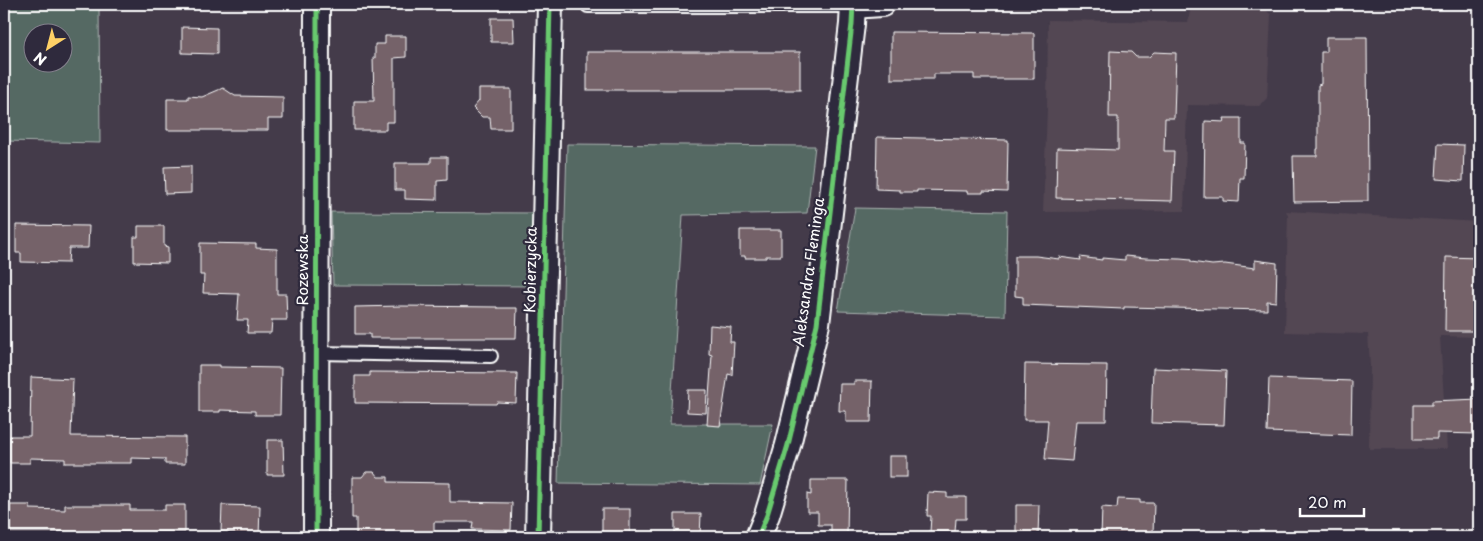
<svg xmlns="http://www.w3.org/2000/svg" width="1483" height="541" font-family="'Playpen Sans',sans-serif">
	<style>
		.built { fill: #534753 }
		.green { fill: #556963; stroke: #aab4b1; fill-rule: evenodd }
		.building { fill: #756269; stroke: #fff }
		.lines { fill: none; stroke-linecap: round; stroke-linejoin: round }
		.service-casing { stroke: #fff; stroke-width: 16 }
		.minor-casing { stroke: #fff; stroke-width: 28 }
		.service { stroke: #2f2a3d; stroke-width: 12 }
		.minor { stroke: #2f2a3d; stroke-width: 24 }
		.cycleway-casing { stroke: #2f2a3d; stroke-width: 8 }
		.cycleway { stroke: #67ca6e; stroke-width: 5 }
		.labels { text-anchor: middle; stroke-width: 4.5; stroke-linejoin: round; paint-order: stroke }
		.street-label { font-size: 15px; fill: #fff; stroke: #2f2a3d }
	</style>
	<rect width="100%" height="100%" fill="#443b4a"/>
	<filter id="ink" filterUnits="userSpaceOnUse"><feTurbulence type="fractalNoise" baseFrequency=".02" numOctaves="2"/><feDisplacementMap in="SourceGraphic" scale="10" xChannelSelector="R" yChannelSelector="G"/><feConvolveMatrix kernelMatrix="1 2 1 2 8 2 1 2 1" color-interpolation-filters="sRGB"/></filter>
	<g filter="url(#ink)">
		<g class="built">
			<path d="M1262 6 1271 15 1267 98 1259 106 1187 105 1184 211 1043 212 1047 109 1048 20 1188 22 1190 11Z"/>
			<path d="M1286 211 1479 222V337L1440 336 1447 449H1369L1370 366 1368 334 1285 332 1288 215Z"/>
		</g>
		<g class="green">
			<path d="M4 4 99 5 100 143 4 141ZM32 32H62V62H32Z"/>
			<path d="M567 144 815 146 807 213 683 215 670 424H773L760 485 558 483Z"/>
			<path d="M855 208 1007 211 1005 316 838 311Z"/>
			<path d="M331 212 538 213 536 286 333 285Z"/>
		</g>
		<g class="building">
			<path d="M491 18H513L514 42H491Z"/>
			<path d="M182 27 217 28V54L182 53Z"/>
			<path d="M891 32 1034 33V79H974V74H934V79H891Z"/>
			<path d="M385 36H406V57L394 58V122H386V130H354V101H374L373 58H375V44H385Z"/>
			<path d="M1326 37H1367L1368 201 1294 202 1293 156H1317V149H1318V85L1321 84V52H1326Z"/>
			<path d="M1110 51 1131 52 1136 57H1149L1154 52 1176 53 1174 118H1165L1164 151H1174L1172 201 1056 198 1057 148 1118 150V117H1109Z"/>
			<rect x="587" y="52" width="213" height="38"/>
			<path d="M223 88 235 96 283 97V119H268V130H167V99H188V96L202 97Z"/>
			<path d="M479 89H511V129H491L490 117H482L473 108 479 101Z"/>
			<path d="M1224 118H1241V143H1245L1244 178H1240L1239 202 1223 201V197H1204L1205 121 1225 122Z"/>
			<path d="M877 137 1008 140 1007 192 983 191V193H967V191L917 190V192H900V190L876 189Z"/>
			<path d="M1438 144 1464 145 1463 181 1436 179Z"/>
			<path d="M431 157H447V180L437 181V200L405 199V190H395V163H431Z"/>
			<path d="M191 166V193L165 194 164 167Z"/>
			<path d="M16 225 89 226 88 248H69L68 263 21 262V253H16Z"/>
			<path d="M138 226H164V246L168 247V263L134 262V237H138Z"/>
			<path d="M740 230H781V256H766V258H745V256H740Z"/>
			<path d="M200 243 256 244V248L277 249V294H286L287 320H272L271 333H247L248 320H237L239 294 203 293 204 275H200Z"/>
			<path d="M1015 256H1036L1059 259V257L1081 260 1080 257 1102 260V258L1125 260V256L1146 258 1180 259 1191 260V262L1212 265 1225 264 1255 268V260L1277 263 1276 302 1267 301V310L1124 307V309L1023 305V297L1015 296Z"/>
			<path d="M1446 257 1479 258V331H1445Z"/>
			<path d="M401 306 497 307V308H517L516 338H370V334H355V307Z"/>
			<path d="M710 325 731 327 730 342H734L732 375 728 374 720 426 707 425 712 355 709 354Z"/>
			<path d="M1025 364 1107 365 1106 421H1076L1072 461 1045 459 1048 420H1024Z"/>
			<path d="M199 365H220V367L281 368 280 415H255V411L220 410V412H199Z"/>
			<path d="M1153 368 1226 371 1224 425 1151 423Z"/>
			<path d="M370 372 517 373 516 403 497 402 496 404 355 403V376H370Z"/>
			<path d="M31 377 73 379 71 436 185 437V464H165V459L131 458V463H65V459L30 458V463H10V436H30Z"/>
			<path d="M1269 378 1352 381 1351 435 1267 432Z"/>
			<path d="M854 381H872L871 422H846V411H839L840 384H854Z"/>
			<path d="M688 390H707L706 413 687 412Z"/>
			<path d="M1479 399V434L1437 433V439H1414V405H1432V401Z"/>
			<path d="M267 440H283L284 475H267Z"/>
			<rect x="889" y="456" width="18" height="21"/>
			<path d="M366 472H374L378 477H388V482L450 483V502L512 503 511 530 472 529 473 522H434V535L383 534V537H356V518H352V477H362Z"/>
			<path d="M811 480H848L847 537H831V525H818V512H807V494L811 495Z"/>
			<path d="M928 492 947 493V497H966V519H956L955 532H930L931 516H927Z"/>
			<path d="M1118 499 1140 500V503H1154L1153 533H1145V537H1101L1102 507 1117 508Z"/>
			<path d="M10 505H30V509L65 510V505H130V510H165V505H185V532H10Z"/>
			<path d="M222 505 260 506 259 537H235V533L221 532Z"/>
			<path d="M1016 505H1039L1038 536H1016Z"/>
			<rect x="602" y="509" width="28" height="28"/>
			<path d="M675 514H701L700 537H675Z"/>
		</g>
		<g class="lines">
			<g class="service-casing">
				<g id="service">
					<path d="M588 6H852"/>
					<path d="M315 353 491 356"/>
				</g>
			</g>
			<g class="minor-casing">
				<g id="minor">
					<path d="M852 6 882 4"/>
					<path d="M316 537 317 4"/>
					<path d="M538 537 550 4"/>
					<path d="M758 537 767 515 788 445 817 324 852 24 853 4"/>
				</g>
			</g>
			<use href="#service" class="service"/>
			<use href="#minor" class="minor"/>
			<g class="cycleway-casing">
				<g id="cycleway">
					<path d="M316 537 317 4"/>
					<path d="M538 537 550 4"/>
					<path d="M758 537 767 515 788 445 817 324 852 24 853 4"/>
				</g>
			</g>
			<use href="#cycleway" class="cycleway"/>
		</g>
	</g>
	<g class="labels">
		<g class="street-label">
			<text transform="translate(303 270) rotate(-90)" y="5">Rozewska</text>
			<text transform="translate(531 270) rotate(-89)" y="5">Kobierzycka</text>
			<text transform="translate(809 272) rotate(-82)" y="5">Aleksandra Fleminga</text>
		</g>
	</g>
	<rect width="1483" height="541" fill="none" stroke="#2f2a3d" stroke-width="20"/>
	<rect x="10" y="10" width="1463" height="521" fill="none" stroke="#fff" stroke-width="2" filter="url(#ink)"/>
	<g transform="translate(48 48) rotate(216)"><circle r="24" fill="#2f2a3d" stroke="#827f8b"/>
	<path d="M0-4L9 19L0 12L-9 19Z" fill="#ffd166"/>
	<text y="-8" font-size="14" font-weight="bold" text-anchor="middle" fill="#ffffff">N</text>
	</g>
	<path d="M1300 508v8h64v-8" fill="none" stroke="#ffffff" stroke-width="2.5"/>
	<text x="1308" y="508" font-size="15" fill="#ffffff" stroke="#2f2a3d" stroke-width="4" paint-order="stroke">20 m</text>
</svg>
